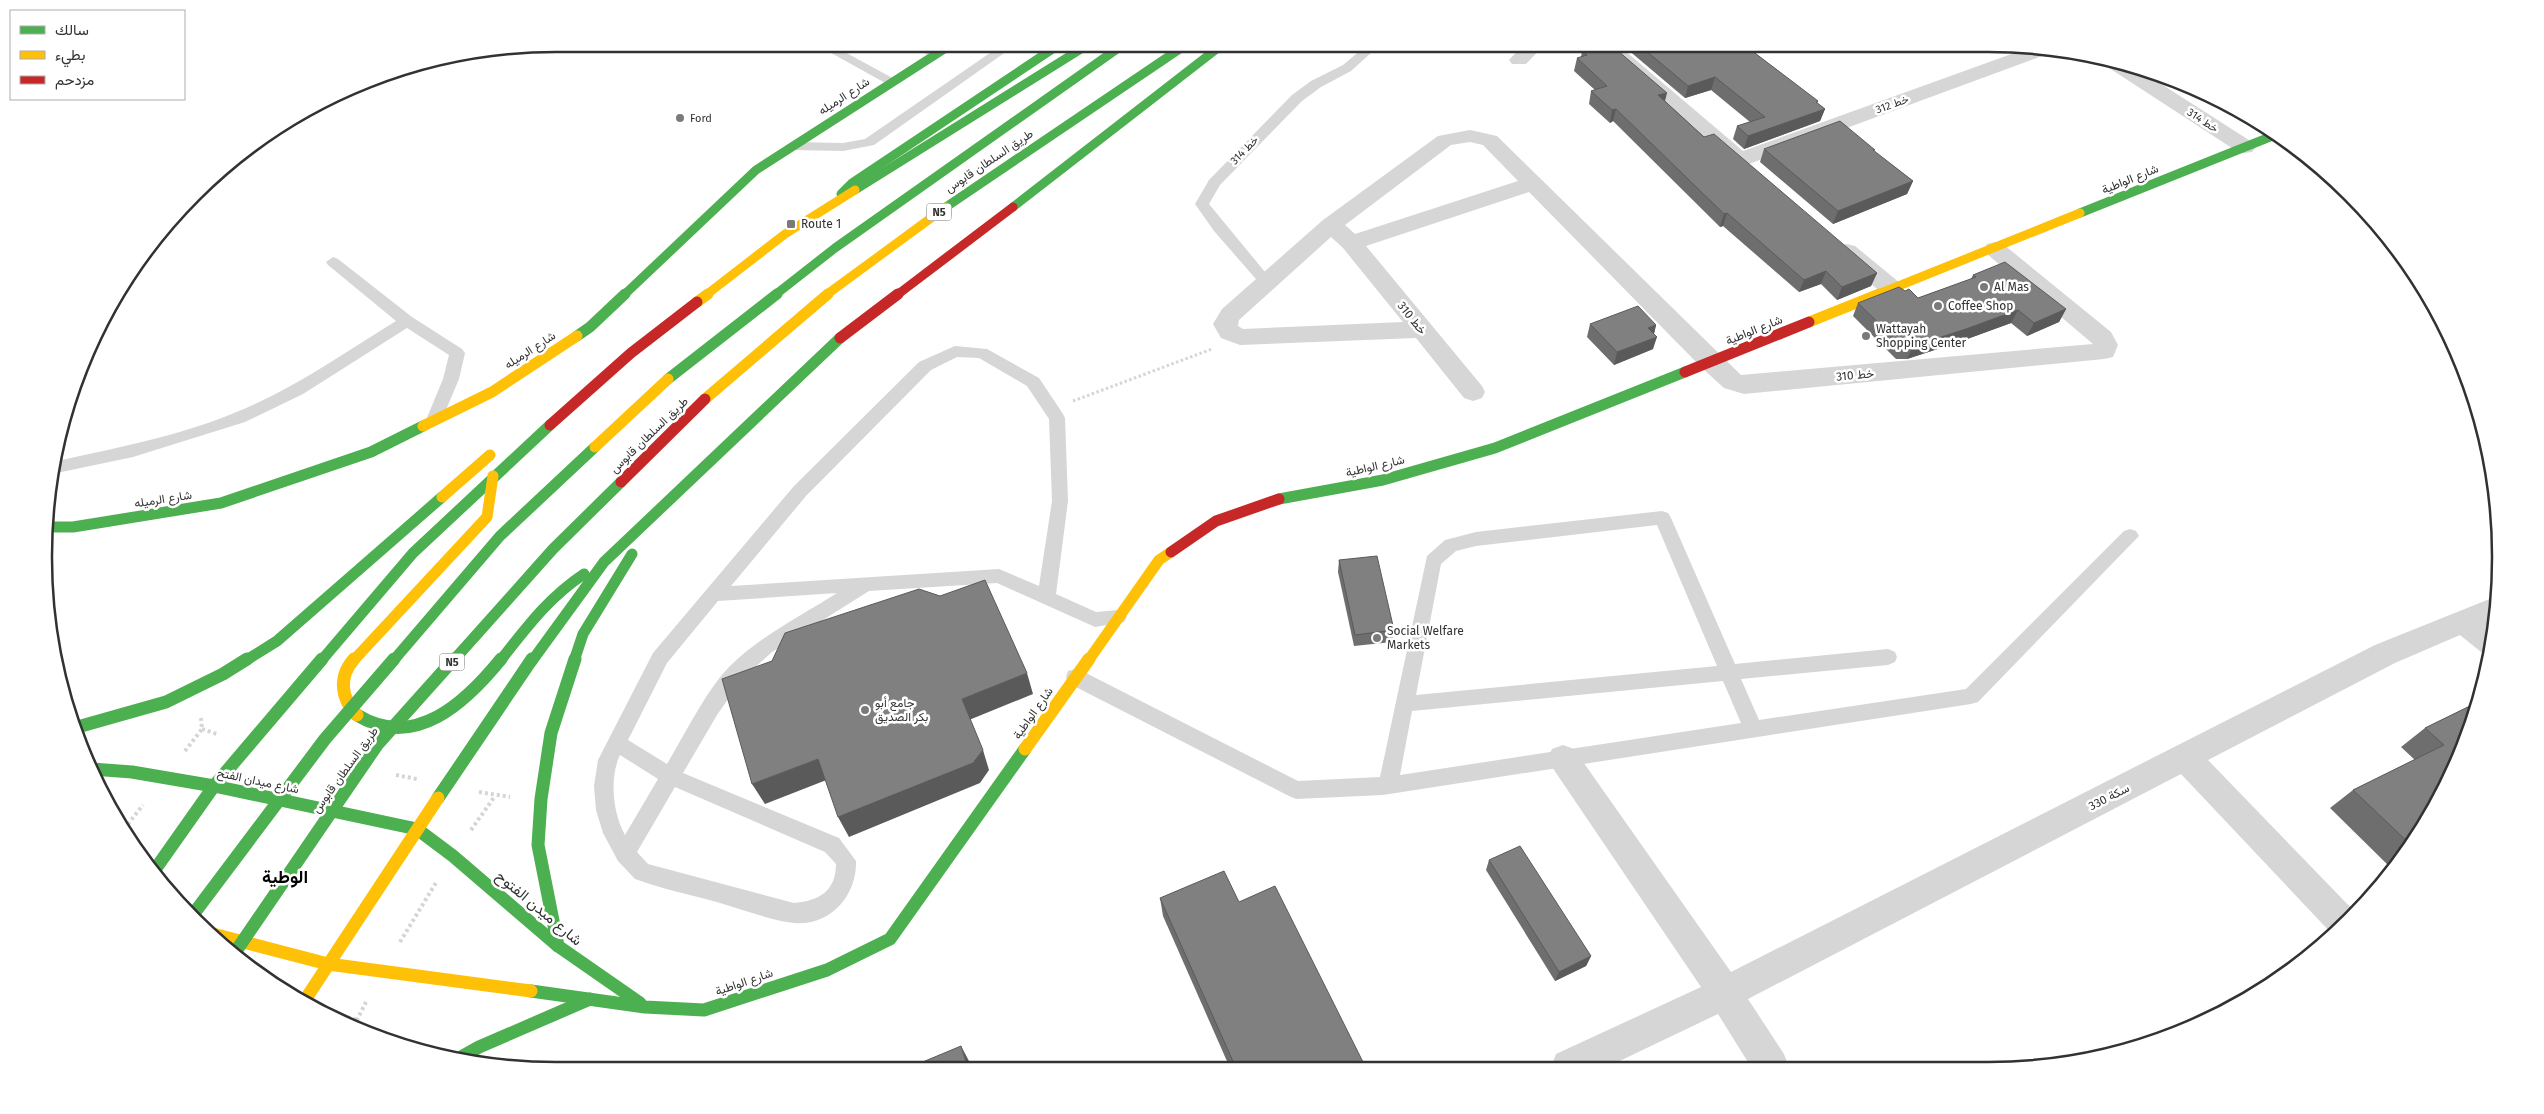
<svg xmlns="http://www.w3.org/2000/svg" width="2544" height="1114" font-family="'Fira Sans',Vazirmatn,sans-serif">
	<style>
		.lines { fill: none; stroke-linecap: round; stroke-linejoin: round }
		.path-far1 { stroke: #d5d5d5; stroke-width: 3; stroke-dasharray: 2.5 2.5; stroke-linecap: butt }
		.path { stroke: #d5d5d5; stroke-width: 4; stroke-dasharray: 3 3; stroke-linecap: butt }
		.lane { fill: #d6d6d6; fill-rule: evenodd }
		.street { fill: #d6d6d6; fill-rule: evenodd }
		.fast-far2 { stroke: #4caf50; stroke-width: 9 }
		.fast-far1 { stroke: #4caf50; stroke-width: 11 }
		.fast { stroke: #4caf50; stroke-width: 13 }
		.slow-far2 { stroke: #ffc107; stroke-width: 9 }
		.slow-far1 { stroke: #ffc107; stroke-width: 11 }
		.slow { stroke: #ffc107; stroke-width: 13 }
		.jam-far1 { stroke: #c62828; stroke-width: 9 }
		.jam { stroke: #c62828; stroke-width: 11 }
		.fast-bridge-far1 { stroke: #4caf50; stroke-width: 11 }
		.fast-bridge { stroke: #4caf50; stroke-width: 13 }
		.slow-bridge { stroke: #ffc107; stroke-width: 11 }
		.jam-bridge { stroke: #c62828; stroke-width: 11 }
		.wall { fill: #6e6e6e }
		.shaded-wall { fill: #5a5a5a }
		.building { fill: #808080; stroke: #5a5a5a }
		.poi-dot { fill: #7a7a7a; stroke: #fff; stroke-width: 2 }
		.labels { text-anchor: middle; stroke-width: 5; stroke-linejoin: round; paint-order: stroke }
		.far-street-label { font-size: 11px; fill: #323232; stroke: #fff }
		.far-poi-label { font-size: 11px; fill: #323232; stroke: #fff; text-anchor: start }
		.shield { fill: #fff; stroke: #707070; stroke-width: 1 }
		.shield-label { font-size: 11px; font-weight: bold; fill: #323232 }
		.street-label { font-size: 12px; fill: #323232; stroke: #fff }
		.poi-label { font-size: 12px; fill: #323232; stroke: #fff; text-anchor: start }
		.near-street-label { font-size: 15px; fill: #323232; stroke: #fff }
		.district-label { font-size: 18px; font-weight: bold; fill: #000; stroke: #fff }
		.rim { fill: none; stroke: #323232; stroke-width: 2.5 }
	</style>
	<rect width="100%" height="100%" fill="#fff"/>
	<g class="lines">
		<path class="path-far1" d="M1073 401 1212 349"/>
		<g class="path">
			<path d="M202 729 217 734"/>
			<path d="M185 751 202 729 201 718"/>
			<path d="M396 775 417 779"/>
			<path d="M479 792 510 797"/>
			<path d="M124 829 143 805"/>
			<path d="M471 830 495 796"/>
			<path d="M400 942 437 881"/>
			<path d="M336 1014 357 1020"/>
			<path d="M354 1026 366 1002"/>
		</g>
		<g class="lane">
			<path d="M815 44H830L898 81 897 84H887Z"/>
			<path d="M902 44H919L942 54 936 58Z"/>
			<path d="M1003 44H1017L874 145 843 151 792 150 785 146 792 142 843 143 865 139Z"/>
			<path d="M1368 44H1381L1351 71 1321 87 1302 101 1220 185 1209 204 1274 283 1267 288 1262 286 1214 231 1195 204 1209 180 1292 95 1311 81 1343 65Z"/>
			<path d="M333 257 338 259 412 317 462 349 465 353 459 379 440 424H428L426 420 443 379 449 355 407 328 303 394 245 422 133 457 52 474 53 462C112 449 179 436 234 413 292 390 344 353 396 321L328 265 326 262Z"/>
			<path d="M955 346 987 349 1039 378 1063 414 1065 418 1068 501 1056 594 1096 612 1118 610 1124 612 1127 617 1124 622 1095 627 997 583 869 591 772 652 742 679 717 715 683 773 839 838 856 861C857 895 831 926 794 923 773 921 741 909 720 903 692 895 662 889 635 879L618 861 603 833 596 810 594 786 598 760 653 653 794 486 919 362ZM957 357 979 358 1027 386 1049 419 1052 501 1039 586 999 569 731 586 806 496 931 370ZM837 593C801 616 760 636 729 667 706 691 685 734 667 764L628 740 667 663 718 601ZM620 755 658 779 625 835C613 814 609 778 620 755ZM675 787 825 852 836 864C836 891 819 901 794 903L648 864 637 852Z"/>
			<path d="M1662 511 1668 513 1671 518 1735 664 1888 649 1895 652 1897 657 1895 662 1888 665 1741 679 1759 720 1966 689 2124 531 2130 529 2136 531 2139 536 1978 702 1971 704 1383 795 1296 799 1289 796 1068 683 1066 677 1068 671 1075 669 1082 671 1298 781 1380 777 1427 556 1445 540 1476 532ZM1657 525 1717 666 1416 695 1441 564 1456 551 1476 546ZM1723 681 1741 723 1400 775 1412 711Z"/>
		</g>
		<g class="street">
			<path d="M1524 44H1545L1526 64H1512L1509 60Z"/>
			<path d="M1596 44H1617L1743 151 2028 48 2052 50 2050 53 1741 167 1733 165Z"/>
			<path d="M2102 58 2133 66 2252 142 2256 147 2252 152 2245 153 2238 152 2103 64 2100 60Z"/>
			<path d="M1470 130 1497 136 1741 375 2093 344 1987 254 1984 249 1987 244 1995 242 2003 244 2111 332 2118 345 2113 357 2104 359 1744 394 1724 388 1702 368 1529 192 1366 246 1482 386 1485 392 1482 398 1473 401 1464 398 1416 338 1240 345 1221 338 1213 324 1222 309 1323 220 1438 136ZM1470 142 1483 145 1518 181 1355 234 1345 225 1451 145ZM1331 237 1343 248 1403 322 1243 329 1238 326 1239 320Z"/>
			<path d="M1847 244 1855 246 1900 283 1904 289 1900 295 1892 297 1884 295 1839 256 1836 251 1839 246Z"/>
			<path d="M2497 596 2496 619 2487 623 2494 630 2489 655 2481 652 2460 635 2395 663 2208 760 2354 911 2333 935 2181 774 1748 999 1784 1054 1789 1067H1751L1718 1014 1607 1067H1551L1556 1054 1701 987 1552 767 1548 758 1552 749 1563 745 1574 749 1731 972 2375 645Z"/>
		</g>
		<g class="fast-far2">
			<path d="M855 190 1089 44"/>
			<path d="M841 194 852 183 1060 44"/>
			<path d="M946 207 1187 44"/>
			<path d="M1013 207 1223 44"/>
			<path d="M2080 213 2275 135"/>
			<path d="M624 295 756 170 952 44"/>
			<path d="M775 295 835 248 1124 44"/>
		</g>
		<g class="fast-far1">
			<path d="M577 336 590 327 625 294"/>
			<path d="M668 379 777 294"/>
			<path d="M1279 499 1383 480 1495 448 1685 372"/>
			<path d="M47 527H73L221 503 371 452 423 426"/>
			<path d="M245 661 277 641 442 497"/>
			<path d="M321 661 413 553 550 425"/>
			<path d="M500 661C527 627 548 598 584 574"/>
			<path d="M532 661 604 562 840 338"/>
			<path d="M574 661 583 634 632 554"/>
		</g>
		<g class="fast">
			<path d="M357 715C415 751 466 702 501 659"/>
			<path d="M74 728 166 702 223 674 247 659"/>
			<path d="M92 769 132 772 214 786 417 829 453 856 558 946 640 1003"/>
			<path d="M438 798 532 659"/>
			<path d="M154 871 214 786 322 659"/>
			<path d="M558 946 538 845 541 799 551 733 575 659"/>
			<path d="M531 991 645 1007 704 1010 827 970 890 939 1025 749"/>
			<path d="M456 1060 479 1047 590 999"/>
		</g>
		<g class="slow-far2">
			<path d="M706 295 785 234 855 190"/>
			<path d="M826 295 946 207"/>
			<path d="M1876 295 2080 213"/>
		</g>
		<g class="slow-far1">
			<path d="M697 302 708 294"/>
			<path d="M1809 322 1879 294"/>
			<path d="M705 399 828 294"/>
			<path d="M423 426 492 392 577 336"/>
			<path d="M442 497 490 455"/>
			<path d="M353 661 487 517 493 476"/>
			<path d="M1088 661 1159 560 1171 552"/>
		</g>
		<g class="slow">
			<path d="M354 659C338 677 341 699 357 715"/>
			<path d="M1025 749 1089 659"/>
			<path d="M209 933 328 964 531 991"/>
			<path d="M303 1003 438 798"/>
		</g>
		<path class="jam-far1" d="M897 295 1013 207"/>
		<g class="jam">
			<path d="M840 338 898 294"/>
			<path d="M1685 372 1809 322"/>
			<path d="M550 425 631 353 697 302"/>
			<path d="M1171 552 1216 521 1279 499"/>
		</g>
		<g class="fast-bridge-far1">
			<path d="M393 661 500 536 595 447"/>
			<path d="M453 661 553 549 621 482"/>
		</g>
		<g class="fast-bridge">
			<path d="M192 916 325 739 394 659"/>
			<path d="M234 954 377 745 454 659"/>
		</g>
		<path class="slow-bridge" d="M595 447 668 379"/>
		<path class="jam-bridge" d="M621 482 705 399"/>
	</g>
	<g class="wall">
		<path d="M1629 44H1743L1825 109 1820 121 1744 149 1733 139 1737 126 1750 122 1711 90 1685 98 1627 49Z"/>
		<path d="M1582 51 1665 101 1704 137 1877 273 1871 286 1837 300 1821 284 1799 292 1723 226 1720 227 1613 121 1610 123 1589 104 1591 91 1595 90 1574 71 1577 58 1581 57Z"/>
		<path d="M1764 149 1874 152 1913 181 1907 194 1833 224 1760 162Z"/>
		<path d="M1973 275 2066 309 2059 322 2027 336 2011 323 1959 342 1907 359H1896L1853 316 1858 303 1905 291 1918 298 1971 279Z"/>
		<path d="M1590 324 1656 325 1654 334 1653 349 1614 365 1587 337Z"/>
		<path d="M1339 560 1394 630 1392 642 1354 646 1338 572Z"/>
		<path d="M2478 702 2414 842 2391 868 2330 808 2353 790 2415 760 2401 747 2425 728Z"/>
		<path d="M1489 860 1591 956 1586 966 1555 981 1486 870Z"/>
		<path d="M1160 898 1239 902 1366 1068H1230L1163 916Z"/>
	</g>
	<g class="shaded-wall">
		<path d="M1715 77 1711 90 1685 98 1688 86Z"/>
		<path d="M1667 93 1664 105 1658 95Z"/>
		<path d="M1818 101 1814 112 1825 109 1820 121 1744 149 1748 136Z"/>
		<path d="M1616 109 1613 121 1610 123 1612 110Z"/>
		<path d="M1913 181 1907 194 1833 224 1838 211Z"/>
		<path d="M1727 213 1723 226 1720 227 1724 214Z"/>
		<path d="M1826 271 1821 284 1799 292 1804 280Z"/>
		<path d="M1877 273 1871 286 1837 300 1842 287Z"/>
		<path d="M2066 309 2059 322 2027 336 2034 323Z"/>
		<path d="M2018 310 2011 323 1959 342 1907 359 1913 346Z"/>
		<path d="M1656 325 1653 338 1648 328Z"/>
		<path d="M1657 337 1653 349 1614 365 1617 352Z"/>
		<path d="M1027 673 1033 694 969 720 962 699Z"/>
		<path d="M983 750 989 770 980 783 849 837 838 817Z"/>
		<path d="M818 759 829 779 765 804 752 784Z"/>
		<path d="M1591 956 1586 966 1555 981 1559 972Z"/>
		<path d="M961 1046 969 1061 971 1069H968Z"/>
	</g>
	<g class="building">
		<path d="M1606 44H1610L1667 93 1658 95 1704 137 1714 134 1877 273 1842 287 1826 271 1804 280 1727 213 1724 214 1616 109 1612 110 1591 91 1607 86 1577 58 1587 55 1582 51Z"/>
		<path d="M1638 44H1743L1818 101 1816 102 1825 109 1748 136 1737 126 1765 117 1715 77 1688 86Z"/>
		<path d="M1840 121 1875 150H1873L1913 181 1838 211 1764 149Z"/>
		<path d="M2005 262 2066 309 2034 323 2018 310 1966 329 1913 346 1903 347 1858 303 1899 287 1905 291 1909 289 1918 298 1976 277 1973 275Z"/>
		<path d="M1638 306 1656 325 1648 328 1657 337 1617 352 1590 324Z"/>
		<path d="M1377 556 1394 630 1355 635 1339 560Z"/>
		<path d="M985 580 1027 673 962 699 983 750 973 763 838 817 818 759 752 784 722 679 772 661 785 633 919 589 940 596Z"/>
		<path d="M2478 702 2473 722 2414 842 2411 845 2353 790 2444 745 2425 728Z"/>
		<path d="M1520 846 1591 956 1559 972 1489 860Z"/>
		<path d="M1224 871 1239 902 1275 886 1366 1068H1236L1160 898Z"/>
		<path d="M961 1046 968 1069H906Z"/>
	</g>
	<g class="poi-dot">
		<circle cx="680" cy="118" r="5"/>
		<rect x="786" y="219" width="10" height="10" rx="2.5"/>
		<circle cx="1984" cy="287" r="5"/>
		<circle cx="1938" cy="306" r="5"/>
		<circle cx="1866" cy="336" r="5"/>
		<circle cx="1377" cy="638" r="5"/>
		<circle cx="865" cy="710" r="5"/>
	</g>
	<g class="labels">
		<g class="far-street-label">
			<text transform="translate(1892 104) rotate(-20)" y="4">خط 312</text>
			<text transform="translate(2203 120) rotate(33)" y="4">خط 314</text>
			<text transform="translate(1244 150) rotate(-46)" y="4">خط 314</text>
		</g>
		<g class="far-poi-label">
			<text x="690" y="122">Ford</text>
		</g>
		<g class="shield">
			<rect x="926.5" y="203.5" width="25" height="17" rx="4"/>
			<rect x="439.5" y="653.5" width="25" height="17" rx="4"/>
		</g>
		<g class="shield-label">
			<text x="939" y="216">N5</text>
			<text x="452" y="666">N5</text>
		</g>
		<g class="street-label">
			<text transform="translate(844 96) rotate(-33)" y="4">شارع الرميله</text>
			<text transform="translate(989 161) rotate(-34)" y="4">طريق السلطان قابوس</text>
			<text transform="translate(2130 179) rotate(-22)" y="4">شارع الواطية</text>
			<text transform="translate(1412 318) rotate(51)" y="4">خط 310</text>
			<text transform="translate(1754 330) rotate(-22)" y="4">شارع الواطية</text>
			<text transform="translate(530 350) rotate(-33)" y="4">شارع الرميله</text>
			<text transform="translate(1855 375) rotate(-5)" y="4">خط 310</text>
			<text transform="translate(649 435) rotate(-44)" y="4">طريق السلطان قابوس</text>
			<text transform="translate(1375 466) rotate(-13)" y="4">شارع الواطية</text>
			<text transform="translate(163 499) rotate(-9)" y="4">شارع الرميله</text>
			<text transform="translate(1033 713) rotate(-55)" y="4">شارع الواطية</text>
			<text transform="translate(345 770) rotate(-54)" y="4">طريق السلطان قابوس</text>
			<text transform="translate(258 781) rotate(12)" y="4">شارع ميدان الفتح</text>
			<text transform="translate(2109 797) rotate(-27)" y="4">سكة 330</text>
			<text transform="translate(744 982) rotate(-19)" y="4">شارع الواطية</text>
		</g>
		<g class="poi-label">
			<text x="801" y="228">Route 1</text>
			<text x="1994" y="291">Al Mas</text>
			<text x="1948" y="310">Coffee Shop</text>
			<text x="1876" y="333">Wattayah<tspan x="1876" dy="14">Shopping Center</tspan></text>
			<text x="1387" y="635">Social Welfare<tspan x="1387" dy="14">Markets</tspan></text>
			<text x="875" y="707">جامع أبو<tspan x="875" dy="14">بكر الصديق</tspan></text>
		</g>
		<g class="near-street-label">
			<text transform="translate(539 908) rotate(40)" y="5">شارع ميدن الفتوح</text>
		</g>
		<g class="district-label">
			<text x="285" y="883">الوطية</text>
		</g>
	</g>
	<path d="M0 0H2544V1114H0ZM556 52H1988A504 504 0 0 1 2492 556V558A504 504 0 0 1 1988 1062H556A504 504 0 0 1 52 558V556A504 504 0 0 1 556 52Z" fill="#fff" fill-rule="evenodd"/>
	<path class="rim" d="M556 52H1988A504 504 0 0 1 2492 556V558A504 504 0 0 1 1988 1062H556A504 504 0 0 1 52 558V556A504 504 0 0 1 556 52Z"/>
	<rect x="10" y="10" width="175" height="90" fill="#ffffff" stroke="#adadad"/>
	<rect x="20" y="26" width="25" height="8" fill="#4caf50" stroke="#adadad"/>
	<text x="55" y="35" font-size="15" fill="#323232">سالك</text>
	<rect x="20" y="51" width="25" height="8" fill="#ffc107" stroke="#adadad"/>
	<text x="55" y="60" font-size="15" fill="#323232">بطيء</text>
	<rect x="20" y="76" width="25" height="8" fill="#c62828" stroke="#adadad"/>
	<text x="55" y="85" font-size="15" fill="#323232">مزدحم</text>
</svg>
